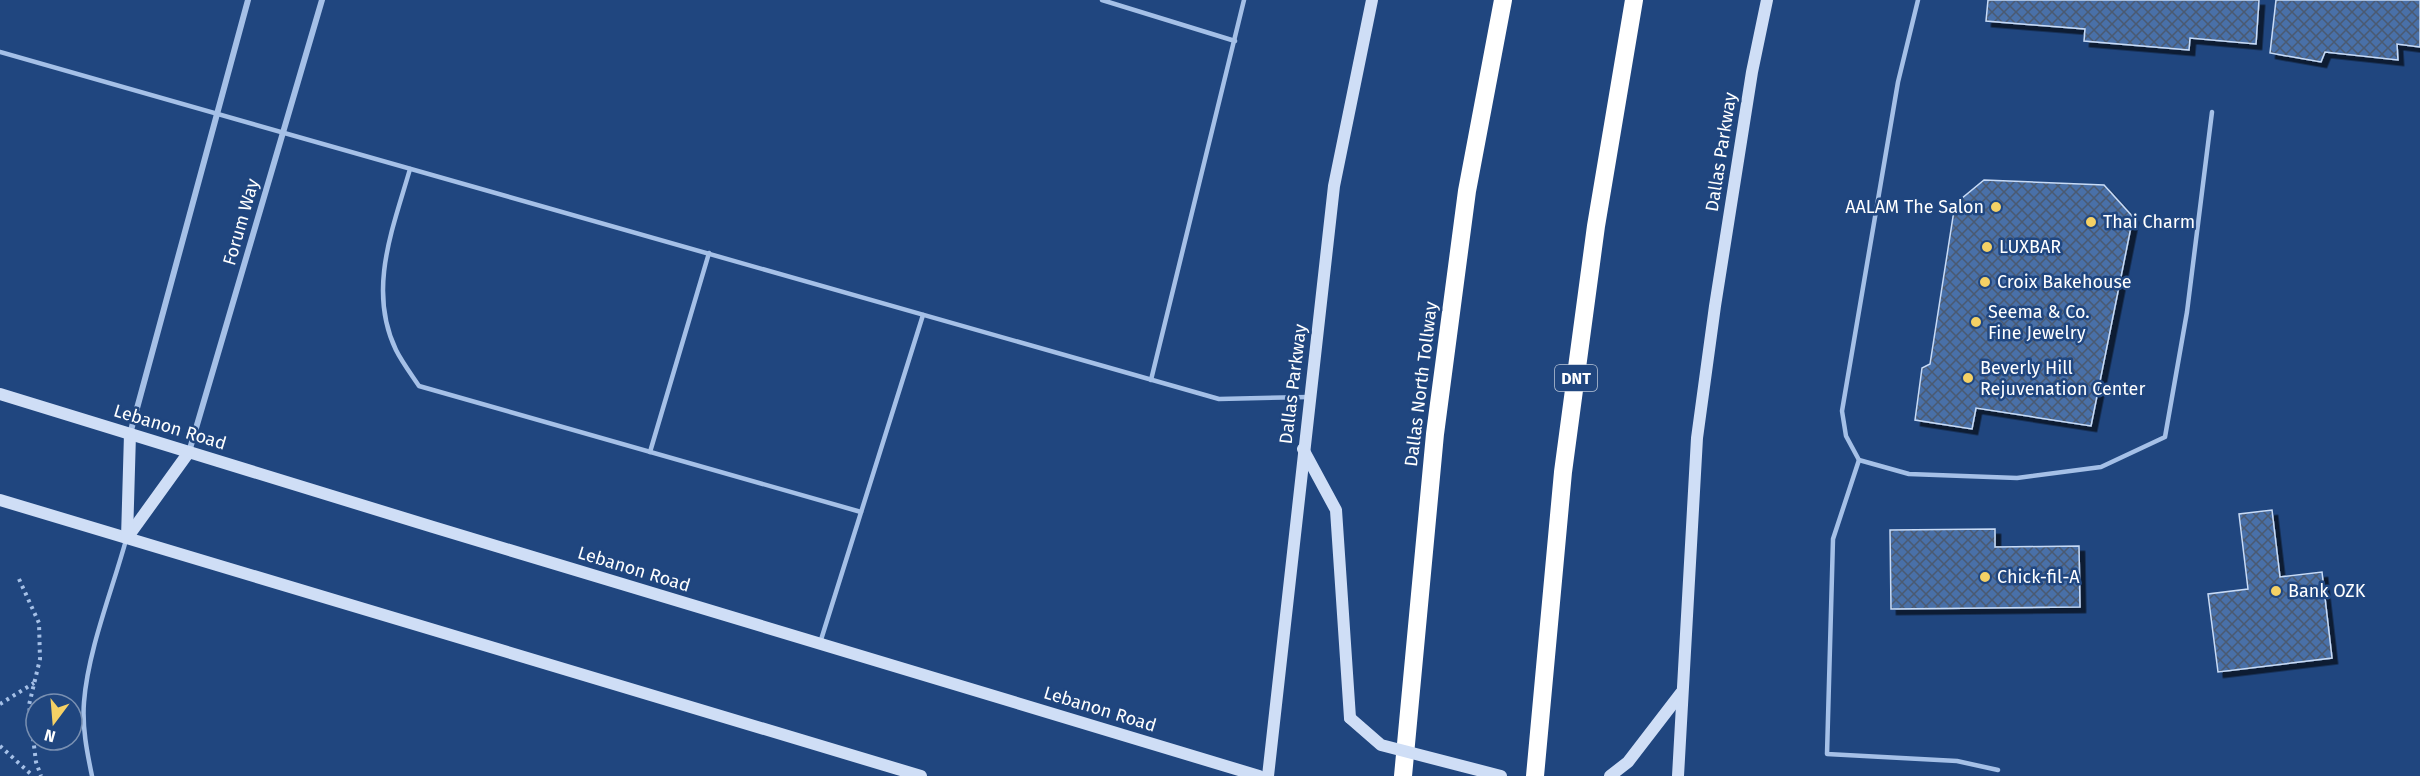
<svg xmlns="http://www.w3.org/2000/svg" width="2420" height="776" font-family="'Fira Sans',sans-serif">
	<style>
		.building { fill: url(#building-cross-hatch); stroke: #c8dbf6; stroke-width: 1.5; filter: url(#shadow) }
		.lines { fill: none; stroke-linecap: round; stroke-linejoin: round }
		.path { stroke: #a5c0e7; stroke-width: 4; stroke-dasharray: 3 4.5; stroke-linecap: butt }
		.service { stroke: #a5c0e7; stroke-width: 4.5 }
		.minor { stroke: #a5c0e7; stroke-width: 6 }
		.secondary { stroke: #cfdef6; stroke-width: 12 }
		.motorway { stroke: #fff; stroke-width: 18 }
		.secondary-bridge { stroke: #cfdef6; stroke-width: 12 }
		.poi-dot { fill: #f5d165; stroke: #20467f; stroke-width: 2 }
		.labels { text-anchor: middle; stroke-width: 5; stroke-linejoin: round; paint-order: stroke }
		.shield { fill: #20467f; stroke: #bcc8d9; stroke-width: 1.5 }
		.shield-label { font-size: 16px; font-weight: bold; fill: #fff }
		.street-label { font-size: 18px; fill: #fff; stroke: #20467f }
		.poi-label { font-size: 18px; fill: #fff; stroke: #20467f; text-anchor: start }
	</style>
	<defs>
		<pattern id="building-cross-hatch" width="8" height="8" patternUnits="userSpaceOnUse" patternTransform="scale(1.5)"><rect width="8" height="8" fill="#4970a8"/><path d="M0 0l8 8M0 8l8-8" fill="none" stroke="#4b5a71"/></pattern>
		<filter id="shadow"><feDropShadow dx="5.5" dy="5.5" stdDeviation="0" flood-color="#0009"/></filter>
	</defs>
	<rect width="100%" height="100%" fill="#20467f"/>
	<g class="building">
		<path d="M1988 0H2259L2256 44 2190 38 2189 50 2084 41 2085 29 1986 21Z"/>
		<path d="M2276 0H2420V47L2397 44 2398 60 2325 52 2321 62 2270 53Z"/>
		<path d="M1984 180 2104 185 2133 217 2091 426 1976 408 1972 429 1915 420 1922 368 1930 364 1955 204Z"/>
		<path d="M2272 510 2280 577 2322 572 2332 658 2218 672 2208 594 2248 589 2239 514Z"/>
		<path d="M1995 529V547L2079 546 2080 607 1891 609 1890 530Z"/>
	</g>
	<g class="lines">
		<g class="path">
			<path d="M19 579 39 623 40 659 29 705 36 762 41 776"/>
			<path d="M0 704 34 683"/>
			<path d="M0 746 33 776"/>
		</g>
		<g class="service">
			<path d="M1102 0 1235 41"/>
			<path d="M1918 0 1898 82 1842 411 1846 436 1859 460 1909 474 2017 478 2101 467 2165 437 2187 312 2212 112"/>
			<path d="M0 52 1219 399 1309 397"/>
			<path d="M410 169C393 228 367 290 396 350 402 362 411 374 419 386L861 512"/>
			<path d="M1151 380 1244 0"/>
			<path d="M650 452 709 253"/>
			<path d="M1859 460 1833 539 1827 754 1957 761 1998 770"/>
			<path d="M820 643 923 315"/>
			<path d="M92 776C87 752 82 727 84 702 88 650 112 591 126 540"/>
		</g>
		<g class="minor">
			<path d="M130 434 248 0"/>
			<path d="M189 452 322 0"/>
		</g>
		<g class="secondary">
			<path d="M0 394 433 527 1259 776"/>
			<path d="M1303 449 1336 510 1350 718"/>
			<path d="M0 500 921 776"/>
			<path d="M127 538 189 452"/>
			<path d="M127 538 130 434"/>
			<path d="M1268 776 1334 186 1372 0"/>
			<path d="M1610 776 1628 762 1681 693"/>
			<path d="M1678 776 1697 438 1715 306 1752 72 1767 0"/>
		</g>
		<g class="motorway">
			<path d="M1403 776 1435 434 1467 191 1503 0"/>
			<path d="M1535 776 1563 472 1596 226 1634 0"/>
		</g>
		<path class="secondary-bridge" d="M1350 718 1381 745 1501 776"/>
	</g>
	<g class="poi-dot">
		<circle cx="1996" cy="207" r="6"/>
		<circle cx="2091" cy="222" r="6"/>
		<circle cx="1987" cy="247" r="6"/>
		<circle cx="1985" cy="282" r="6"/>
		<circle cx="1976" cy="322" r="6"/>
		<circle cx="1968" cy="378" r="6"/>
		<circle cx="1985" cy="577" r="6"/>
		<circle cx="2276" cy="591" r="6"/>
	</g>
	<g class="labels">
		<rect class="shield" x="1555" y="365" width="42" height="26" rx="4.5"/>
		<g class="shield-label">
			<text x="1576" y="384">DNT</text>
		</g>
		<g class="street-label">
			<text transform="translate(1721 152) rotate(-81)" y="6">Dallas Parkway</text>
			<text transform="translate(241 222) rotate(-74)" y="6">Forum Way</text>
			<text transform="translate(1293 384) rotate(-83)" y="6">Dallas Parkway</text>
			<text transform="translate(1421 384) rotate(-83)" y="6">Dallas North Tollway</text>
			<text transform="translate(170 427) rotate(17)" y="6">Lebanon Road</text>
			<text transform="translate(634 569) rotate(17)" y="6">Lebanon Road</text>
			<text transform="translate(1100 709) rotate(17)" y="6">Lebanon Road</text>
		</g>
		<g class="poi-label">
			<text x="1984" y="213" text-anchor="end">AALAM The Salon</text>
			<text x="2103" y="228">Thai Charm</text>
			<text x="1999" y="253">LUXBAR</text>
			<text x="1997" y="288">Croix Bakehouse</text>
			<text x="1988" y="318">Seema &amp; Co.<tspan x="1988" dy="21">Fine Jewelry</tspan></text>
			<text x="1980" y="374">Beverly Hill<tspan x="1980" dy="21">Rejuvenation Center</tspan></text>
			<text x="1997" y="583">Chick-fil-A</text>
			<text x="2288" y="597">Bank OZK</text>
		</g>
	</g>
	<g transform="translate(54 722) rotate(196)"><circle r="28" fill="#20467f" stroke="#7990b2" stroke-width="1.5"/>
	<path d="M0-4.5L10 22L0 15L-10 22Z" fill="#f5d165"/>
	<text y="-9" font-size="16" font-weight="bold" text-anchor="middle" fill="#ffffff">N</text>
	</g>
</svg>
